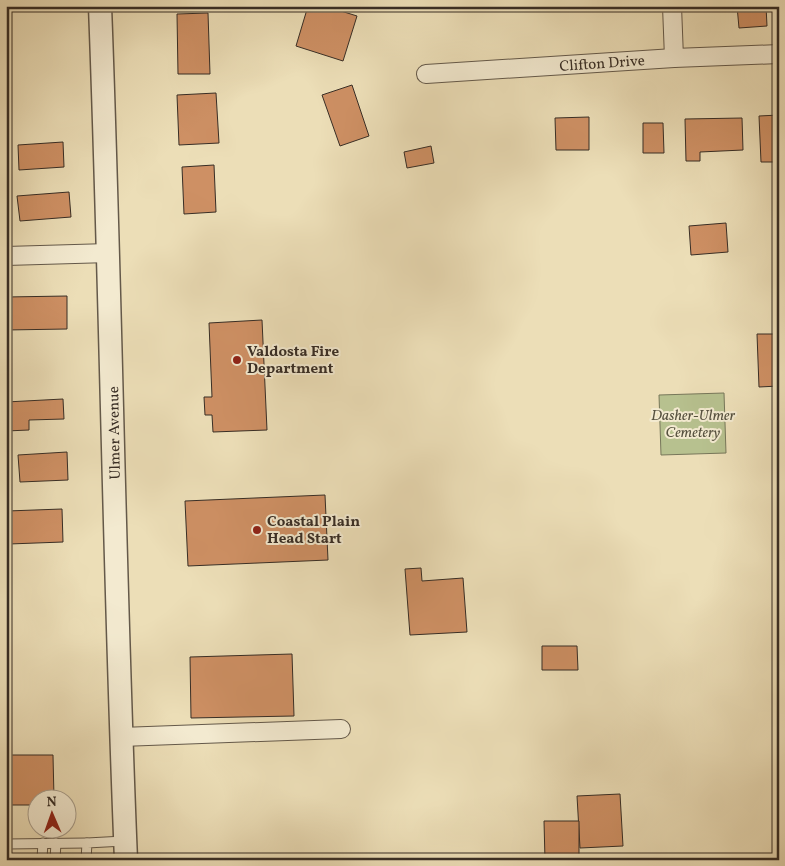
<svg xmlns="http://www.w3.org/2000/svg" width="785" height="866" font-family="Vollkorn,serif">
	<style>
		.green { fill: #b7c18f; stroke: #77775a }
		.building { fill: #ce9064; stroke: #372d25 }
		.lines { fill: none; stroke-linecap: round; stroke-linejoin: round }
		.service-casing { stroke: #64594a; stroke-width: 11 }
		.minor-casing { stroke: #64594a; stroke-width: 20 }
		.tertiary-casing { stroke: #64594a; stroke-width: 25 }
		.service { stroke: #f3ead0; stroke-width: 9 }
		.minor { stroke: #f3ead0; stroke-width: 18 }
		.tertiary { stroke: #f3ead0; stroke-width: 22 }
		.poi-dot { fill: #8f2418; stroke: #f3ead0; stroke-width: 2 }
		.labels { text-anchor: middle; stroke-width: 4; stroke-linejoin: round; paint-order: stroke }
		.street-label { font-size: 15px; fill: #372d25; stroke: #f3ead0 }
		.poi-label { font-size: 15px; font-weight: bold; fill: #372d25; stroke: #f3ead0; text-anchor: start }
		.park-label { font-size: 15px; font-style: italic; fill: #575240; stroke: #f3ead0 }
	</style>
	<rect width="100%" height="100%" fill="#ecdeb7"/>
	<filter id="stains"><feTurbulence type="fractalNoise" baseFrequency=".004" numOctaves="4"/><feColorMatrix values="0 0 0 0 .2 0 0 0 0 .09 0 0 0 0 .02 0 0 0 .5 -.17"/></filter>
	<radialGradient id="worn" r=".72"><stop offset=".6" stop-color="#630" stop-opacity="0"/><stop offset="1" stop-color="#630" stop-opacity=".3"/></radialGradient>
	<path class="green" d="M724 393 726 453 661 455 659 395Z"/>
	<g class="building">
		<path d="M308 6H325L357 16 343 61 296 46Z"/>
		<path d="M568 6H590V9L568 10Z"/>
		<path d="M737 6H766L767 26 739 28Z"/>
		<path d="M208 13 210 74H178L177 14Z"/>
		<path d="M352 85 369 136 340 146 322 95Z"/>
		<path d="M216 93 219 143 179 145 177 95Z"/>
		<path d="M779 115V162H761L759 116Z"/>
		<path d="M589 117V150H556L555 118Z"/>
		<path d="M742 118 743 150 700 152V161H686L685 119Z"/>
		<path d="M643 123H663L664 153H643Z"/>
		<path d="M63 142 64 167 19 170 18 145Z"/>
		<path d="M431 146 434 163 407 168 404 152Z"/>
		<path d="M214 165 216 212 184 214 182 167Z"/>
		<path d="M69 192 71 217 20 221 17 196Z"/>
		<path d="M726 223 728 252 691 255 689 226Z"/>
		<path d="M67 296V329L6 330V297Z"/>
		<path d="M262 320 267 430 213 432 212 415H205L204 397H212L209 323Z"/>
		<path d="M757 334H779V386L759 387Z"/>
		<path d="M63 399 64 419 29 420V430L6 431V402Z"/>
		<path d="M67 452 68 480 20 482 18 455Z"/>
		<path d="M325 495 328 560 188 566 185 501Z"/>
		<path d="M62 509 63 542 9 544 7 511Z"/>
		<path d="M421 568 422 581 463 578 467 632 410 635 405 569Z"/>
		<path d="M542 646H577L578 670H542Z"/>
		<path d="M292 654 294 716 191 718 190 657Z"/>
		<path d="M6 755H53L54 798H38V805H6Z"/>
		<path d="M620 794 623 846 580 848 577 796Z"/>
		<path d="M544 821H579V860H545Z"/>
	</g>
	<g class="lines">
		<g class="service-casing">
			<g id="service">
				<path d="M6 844 87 843"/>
				<path d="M42 858 43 843"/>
				<path d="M55 859 56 843"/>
				<path d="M86 860 87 843 124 841"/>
			</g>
		</g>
		<g class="minor-casing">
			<g id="minor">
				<path d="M672 6 674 58"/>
				<path d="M426 74 674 58 779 54"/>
				<path d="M6 256 109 253"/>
				<path d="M121 737 341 729"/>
			</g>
		</g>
		<g class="tertiary-casing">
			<path id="tertiary" d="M100 6C111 291 114 575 126 860"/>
		</g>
		<use href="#service" class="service"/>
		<use href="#minor" class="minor"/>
		<use href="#tertiary" class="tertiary"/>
	</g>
	<g class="poi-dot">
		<circle cx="237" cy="360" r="5"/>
		<circle cx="257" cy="530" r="5"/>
	</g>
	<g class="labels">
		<g class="street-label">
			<text transform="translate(602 63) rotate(-4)" y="5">Clifton Drive</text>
			<text transform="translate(114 433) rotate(-91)" y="5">Ulmer Avenue</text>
		</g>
		<g class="poi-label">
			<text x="247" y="356">Valdosta Fire<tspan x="247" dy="17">Department</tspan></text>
			<text x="267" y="526">Coastal Plain<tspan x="267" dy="17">Head Start</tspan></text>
		</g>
		<g class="park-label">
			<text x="693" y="420">Dasher-Ulmer<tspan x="693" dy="17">Cemetery</tspan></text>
		</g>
	</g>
	<rect width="785" height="866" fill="none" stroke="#ecdeb7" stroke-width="25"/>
	<rect x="8" y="8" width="770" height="851" fill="none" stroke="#372d25" stroke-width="2.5"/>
	<rect x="12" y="12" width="760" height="841" fill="none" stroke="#372d25"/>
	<g transform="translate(52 814) rotate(358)"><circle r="24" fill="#f3ead0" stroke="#a89e8c"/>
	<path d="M0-4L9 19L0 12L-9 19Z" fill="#8f2418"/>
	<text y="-8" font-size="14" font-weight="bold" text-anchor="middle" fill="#372d25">N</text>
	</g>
	<rect width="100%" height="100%" filter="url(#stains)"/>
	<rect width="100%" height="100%" fill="url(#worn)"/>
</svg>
